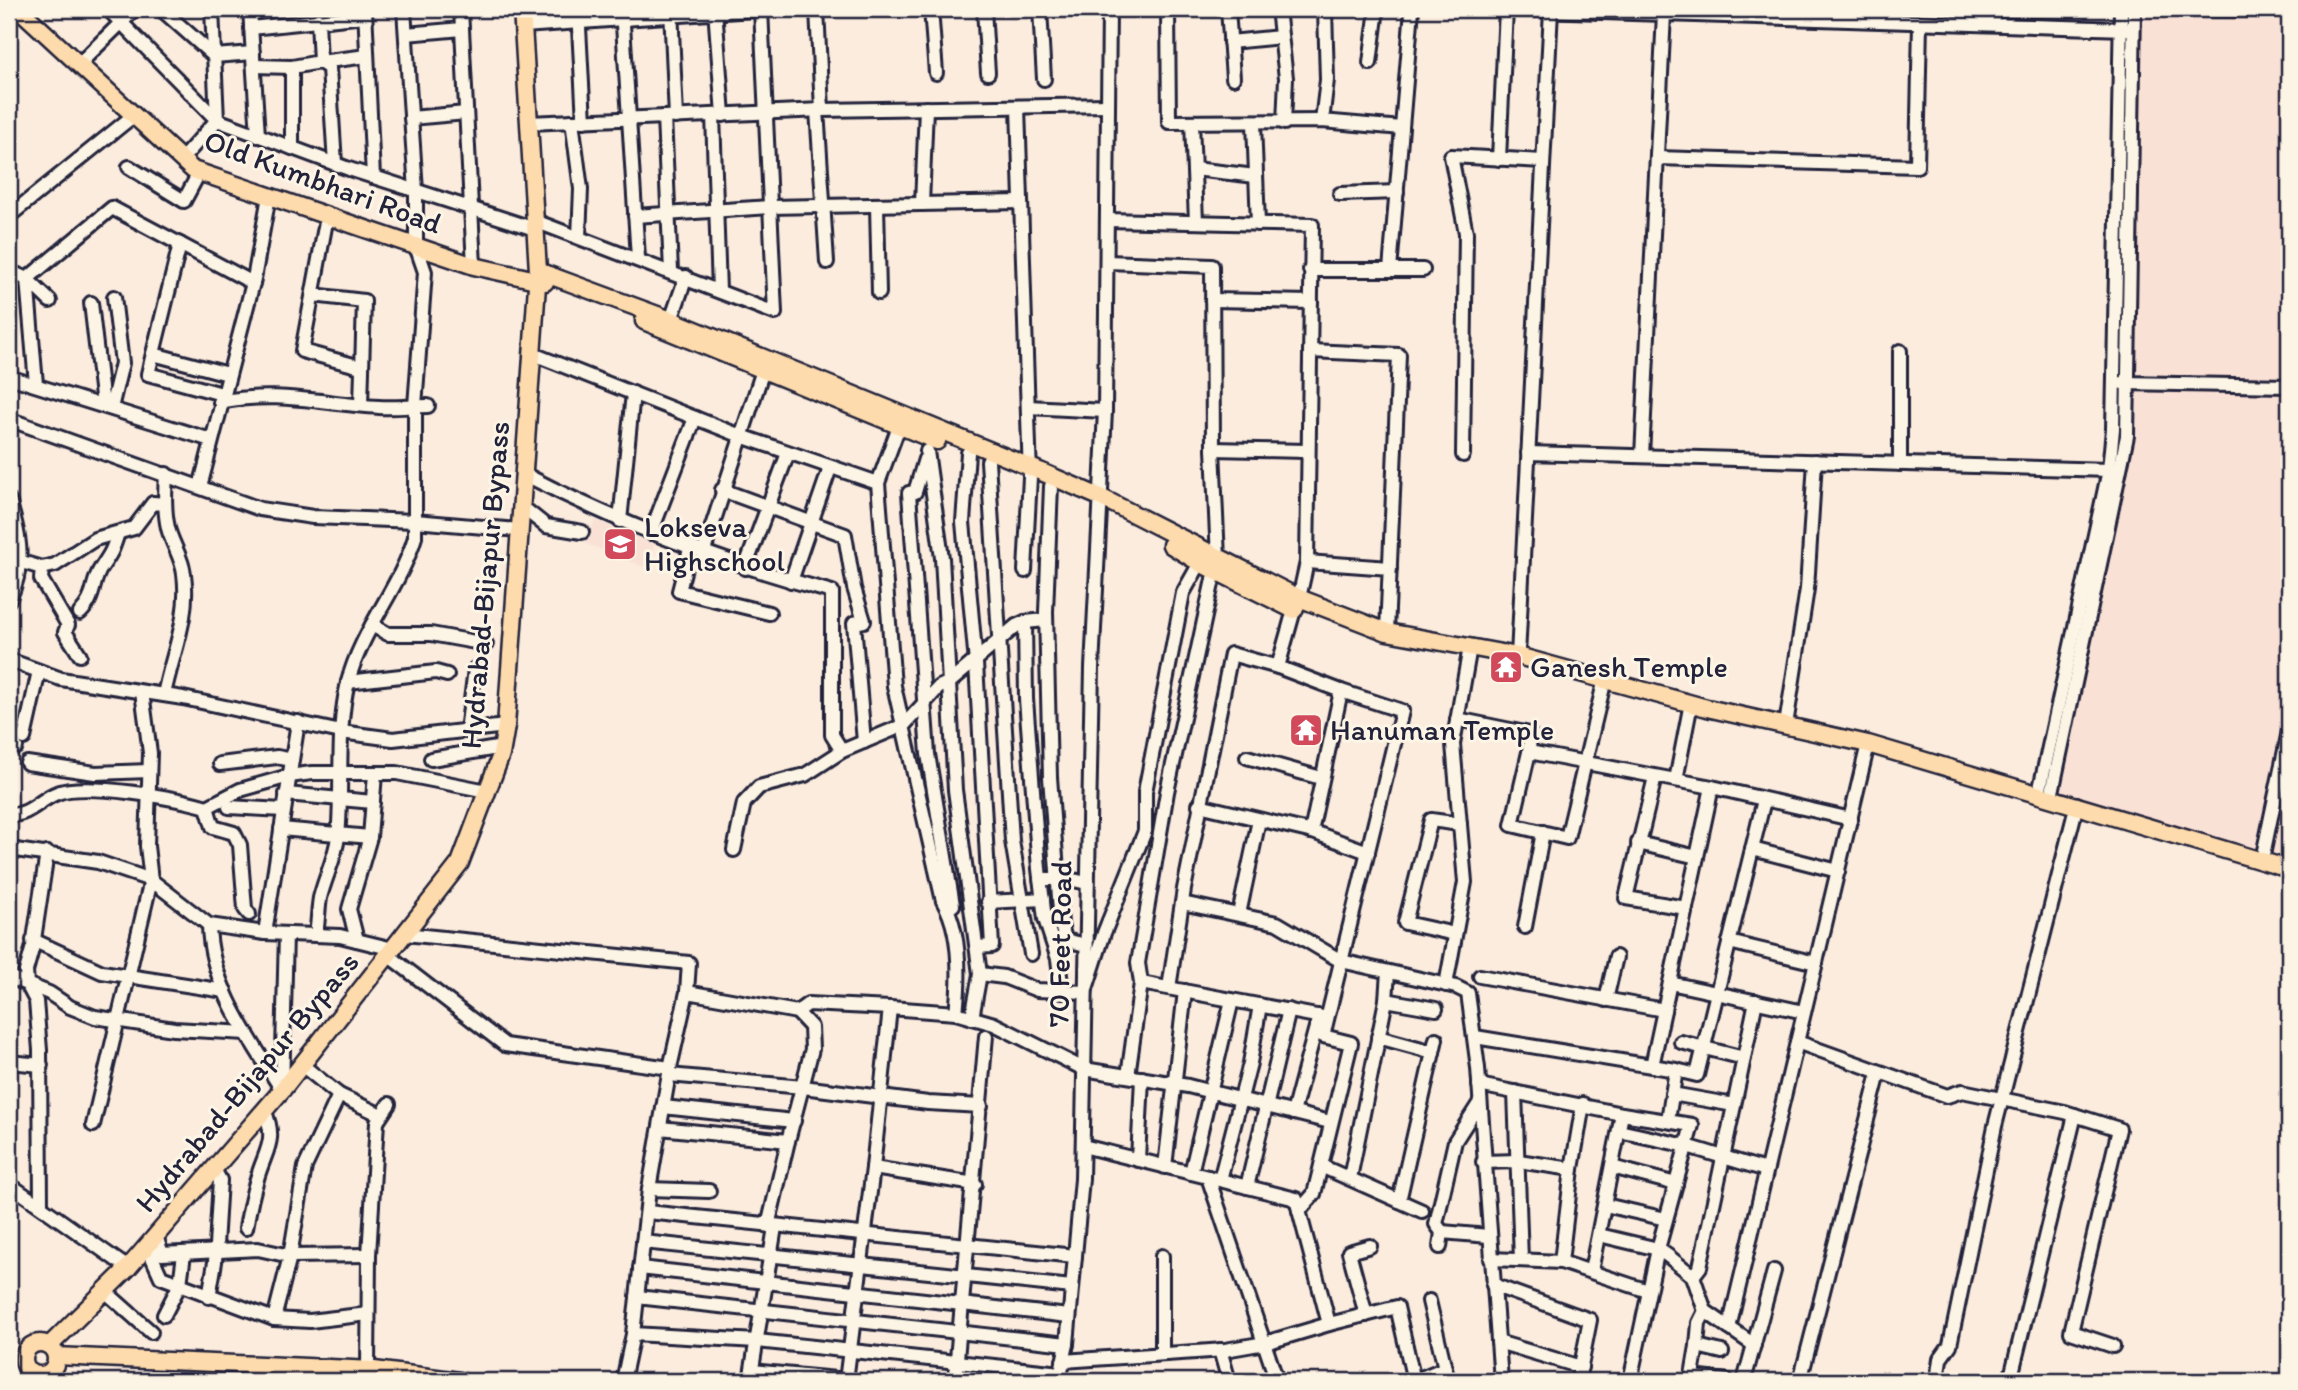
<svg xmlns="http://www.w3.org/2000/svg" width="2298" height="1390" font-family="Itim,sans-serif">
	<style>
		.built { fill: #fae1d6 }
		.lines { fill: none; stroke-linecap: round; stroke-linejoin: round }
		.minor-casing { stroke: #22223b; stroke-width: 18 }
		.major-casing { stroke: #22223b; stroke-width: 21 }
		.minor { stroke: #fcf5e5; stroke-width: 12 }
		.major { stroke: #fedbac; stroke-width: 16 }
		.labels { text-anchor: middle; stroke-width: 6; stroke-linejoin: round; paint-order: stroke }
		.street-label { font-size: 30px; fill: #22223b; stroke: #fcf5e5 }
		.poi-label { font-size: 30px; fill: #22223b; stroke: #fcf5e5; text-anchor: start }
	</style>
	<rect width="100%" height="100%" fill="#fbecde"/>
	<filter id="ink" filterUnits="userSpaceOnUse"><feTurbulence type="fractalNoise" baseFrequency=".0143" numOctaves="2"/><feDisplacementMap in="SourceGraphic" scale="14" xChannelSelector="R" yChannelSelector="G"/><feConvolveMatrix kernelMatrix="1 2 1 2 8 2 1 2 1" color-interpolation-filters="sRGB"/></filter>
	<g filter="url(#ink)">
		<g class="built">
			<path d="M2125 9H2289V869L2046 795 2109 460Z"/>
			<path d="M595 520 655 544 646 568 585 543Z"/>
		</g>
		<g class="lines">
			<g class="minor-casing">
				<g id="minor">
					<path d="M108 9 217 120 349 169 535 229"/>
					<path d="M161 9 214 56 253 53"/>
					<path d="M250 9 258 136"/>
					<path d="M365 9 373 177"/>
					<path d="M461 9 474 266"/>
					<path d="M578 9 584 121"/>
					<path d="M622 9 638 258"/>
					<path d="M671 9 676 117"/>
					<path d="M715 9 723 115"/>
					<path d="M817 9 822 110"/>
					<path d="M931 9 936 73"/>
					<path d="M984 9 988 73"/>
					<path d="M1040 9 1044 79"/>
					<path d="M1168 9 1169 122 1322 121 1402 128"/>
					<path d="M1228 9 1233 78"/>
					<path d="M1278 9 1286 78 1284 123"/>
					<path d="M1511 9 2126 29"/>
					<path d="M2181 9 2289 10"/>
					<path d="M318 20 320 62 367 56"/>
					<path d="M523 26 767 9"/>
					<path d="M251 28 365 16"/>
					<path d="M406 34 462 29"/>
					<path d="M1230 42 1281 37"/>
					<path d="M1370 63 1377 9"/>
					<path d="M78 65 135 9"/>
					<path d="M254 66 292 67 320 62 329 68 335 164"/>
					<path d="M1018 107 1030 477 1025 571"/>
					<path d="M817 110 827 262"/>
					<path d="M713 115 719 291"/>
					<path d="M664 117 671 271"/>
					<path d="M411 118 466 113"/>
					<path d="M572 121 581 189 579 237"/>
					<path d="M1322 121 1327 80 1325 9"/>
					<path d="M1192 122 1196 222"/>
					<path d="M529 123 822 110 1108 105"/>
					<path d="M1254 123 1258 224"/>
					<path d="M292 148V67"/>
					<path d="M1657 158 1917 166 1920 23"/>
					<path d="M1499 159 1506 9"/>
					<path d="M181 160 217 120 212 9"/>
					<path d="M129 167 184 201 199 173"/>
					<path d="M1194 169 1256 176"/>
					<path d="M1340 194 1397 192"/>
					<path d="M922 204 926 108"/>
					<path d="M877 205 879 293"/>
					<path d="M9 216 133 116"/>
					<path d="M327 216 302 351 361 367"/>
					<path d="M635 216 770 207 1021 202"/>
					<path d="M1107 220 1312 225 1307 562 1299 598"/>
					<path d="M535 221 775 313 761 9"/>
					<path d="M180 244 148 374 222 394"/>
					<path d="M1107 262 1212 266 1213 449 1218 558"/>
					<path d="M1310 270H1423"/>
					<path d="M1390 270 1412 9"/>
					<path d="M9 271 27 279 50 301"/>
					<path d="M313 295 364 301 361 405"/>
					<path d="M1212 300 1311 302"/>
					<path d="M91 303 103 405"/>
					<path d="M671 320 686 277"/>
					<path d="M1310 351 1399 355 1387 632"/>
					<path d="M1900 351V464"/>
					<path d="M153 354 228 374"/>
					<path d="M533 354 741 436 878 483"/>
					<path d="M9 377 211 440"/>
					<path d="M2122 383 2289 386"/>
					<path d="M36 384 27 279 112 208 253 283"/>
					<path d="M220 402C277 390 323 404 379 407 395 408 412 406 428 406"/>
					<path d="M1028 407 1105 411"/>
					<path d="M111 408 122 363 114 297"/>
					<path d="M899 426 878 483 894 686 943 901C961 932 960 978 956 1013"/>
					<path d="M9 429 11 420 260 509 313 517 415 521 519 530"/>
					<path d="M1213 449 1307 451"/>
					<path d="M927 451 942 558 955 790 980 974 972 1018"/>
					<path d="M968 453 963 522 976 663 992 946 977 947"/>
					<path d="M1528 453 2109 470"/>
					<path d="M1463 455 1466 233 1451 156 1543 161"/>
					<path d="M1642 456 1664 14"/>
					<path d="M925 459 915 492 909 493 928 754 953 905 948 909"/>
					<path d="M988 461 1012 841 1031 954"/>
					<path d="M524 474C623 526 724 563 832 592V735L842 751"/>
					<path d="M1051 486 1046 612 1050 777 1061 924 1065 940 1086 945"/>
					<path d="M200 487 254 279 269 196"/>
					<path d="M722 490 845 535 854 588 864 621 854 623 864 742"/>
					<path d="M9 500C20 537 26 564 9 600"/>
					<path d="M521 506 546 526 582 532"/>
					<path d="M620 521 633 393"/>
					<path d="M651 533 695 418"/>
					<path d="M690 549 679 591 769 613"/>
					<path d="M703 554 763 370"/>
					<path d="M22 562 42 568 55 565 95 539 134 528 153 503 165 504"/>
					<path d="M1307 562 1390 568"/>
					<path d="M42 568 41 579 68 625 65 632 80 655"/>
					<path d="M745 568 788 453"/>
					<path d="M791 581 830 468"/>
					<path d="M80 613C96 597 91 583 101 568 111 553 112 552 118 533"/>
					<path d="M1025 622 1026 699 1039 869 1045 919 1058 959 1062 992"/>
					<path d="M372 625 388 634H431L486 644"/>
					<path d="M1518 656 1551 10"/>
					<path d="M9 660 61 679 183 698 341 732 393 739 506 726"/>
					<path d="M1278 667 1341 691"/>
					<path d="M348 682 436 672 447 675"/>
					<path d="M164 695C172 653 190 618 184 574 182 557 172 544 168 528 164 510 165 492 166 474"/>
					<path d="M1457 719 1530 734 1529 752 1712 787 1851 819"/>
					<path d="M1786 725 1807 589 1815 461"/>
					<path d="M467 731 475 669"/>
					<path d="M24 738 39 671"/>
					<path d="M9 743 16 747"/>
					<path d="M1529 752 1512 825 1567 838 1605 679"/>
					<path d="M1247 757 1321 778"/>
					<path d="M431 759 503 747"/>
					<path d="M27 763 95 773 149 771"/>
					<path d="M220 764 277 757 292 760"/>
					<path d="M1655 777 1626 898 1686 908"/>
					<path d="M1676 780 1691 703"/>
					<path d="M2039 793 2109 470 2113 429 2121 9"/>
					<path d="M286 794 373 802"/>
					<path d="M2051 797 2127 436 2134 9"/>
					<path d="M1199 805 1313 832 1368 852"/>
					<path d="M207 807 213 827 234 833 240 845 245 909 249 914"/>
					<path d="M229 807 284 810"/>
					<path d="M9 815C29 816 39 800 57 793 85 782 177 798 207 807L240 790 289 776 312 773H397L487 791"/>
					<path d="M281 829 370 837"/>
					<path d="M1638 843 1697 857"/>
					<path d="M9 849 98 862 151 880 209 925 265 933 340 936 393 949"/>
					<path d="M1752 849 1838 871"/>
					<path d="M734 850 744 803 759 787 805 775 842 751 904 725 939 687 950 682 1016 626 1025 622 1046 620"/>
					<path d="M2262 860 2289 731"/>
					<path d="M1040 879H1069L1087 883"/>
					<path d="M988 902 1043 899"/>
					<path d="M1182 903 1277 923 1341 961 1456 987 1468 993 1478 1068 1501 1381"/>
					<path d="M1239 914 1259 820"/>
					<path d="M209 925C210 986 251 1040 282 1090"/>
					<path d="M1525 927 1543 832"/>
					<path d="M265 933 298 722"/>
					<path d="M405 934 689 963 687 992 670 1068 649 1189 633 1334 623 1381"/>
					<path d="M1455 934 1405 923 1431 820 1460 824"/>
					<path d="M316 935C318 923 318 910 320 898 325 877 335 859 338 837 343 785 336 733 348 682 361 630 400 588 415 537V406L425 272 416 246V191L404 9"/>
					<path d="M33 940 102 972 225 991"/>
					<path d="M357 940 349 909 370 837 375 774"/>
					<path d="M1729 942 1816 963"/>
					<path d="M388 955 505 1045 670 1068"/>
					<path d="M980 974 1004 977 1037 990 1085 992 1104 933 1145 831V792L1183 593 1200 563"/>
					<path d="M1480 976 1664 1010"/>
					<path d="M9 977 49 993 70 1007 95 1017 174 1029 247 1033"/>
					<path d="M1141 983 1138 963 1167 792 1215 570"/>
					<path d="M1670 983 1804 1012"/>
					<path d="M1446 985 1465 882 1453 744 1470 647"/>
					<path d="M1169 988 1184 889 1231 654 1278 667 1294 610"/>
					<path d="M687 992 797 1012 808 1004 890 1008 873 1168"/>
					<path d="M1386 1000 1388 972"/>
					<path d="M1606 1000 1616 957"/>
					<path d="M890 1008 956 1013 994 1024 1084 1069 1188 1086 1330 1122"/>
					<path d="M1378 1037 1433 1052"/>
					<path d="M1475 1037 1676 1070 1668 1120"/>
					<path d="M1681 1042 1744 1058"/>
					<path d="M1797 1042 1947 1096 1962 1091 2065 1112 2119 1129 2071 1332 2113 1346"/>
					<path d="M9 1062 41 1065"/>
					<path d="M302 1065 339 1095 381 1115"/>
					<path d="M1652 1066 1712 787"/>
					<path d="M1676 1070 1697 1075 1764 800"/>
					<path d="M669 1075 803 1087 928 1103 981 1106"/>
					<path d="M1128 1076 1141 983 1327 1018"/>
					<path d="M1479 1085 1622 1114 1692 1125 1658 1249 1630 1381"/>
					<path d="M282 1090 286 934"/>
					<path d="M1515 1092 1521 1260"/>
					<path d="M1672 1094 1734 1105"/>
					<path d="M663 1107 794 1121"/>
					<path d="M1293 1113 1319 1016"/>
					<path d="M93 1125 151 880 147 846 150 753 142 692"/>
					<path d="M660 1128 788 1141 812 1049 811 1027 797 1012"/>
					<path d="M1619 1131 1687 1146 1766 1170"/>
					<path d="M1138 1160 1142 1078"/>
					<path d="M1483 1162 1518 1161 1572 1169 1561 1262"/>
					<path d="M1321 1166 1422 1211"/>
					<path d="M1165 1167 1185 991"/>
					<path d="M1612 1167 1676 1184"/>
					<path d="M1572 1169 1583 1104"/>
					<path d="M1191 1173 1232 1000"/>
					<path d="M1208 1177 1277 1381"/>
					<path d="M1350 1178 1386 1000 1436 1009"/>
					<path d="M1220 1180 1250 1063 1260 1005"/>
					<path d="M9 1184 128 1268"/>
					<path d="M1247 1187 1289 1010"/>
					<path d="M649 1189 709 1191"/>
					<path d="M1399 1201 1436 1039"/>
					<path d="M1605 1205 1666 1219"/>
					<path d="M41 1206 40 1050 36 1001 27 984 26 971 33 946 47 853"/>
					<path d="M1299 1211 1314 1194 1351 1043 1323 1036 1402 711 1341 691 1311 832"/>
					<path d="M647 1212 1075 1256"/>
					<path d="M768 1226 788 1141"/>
					<path d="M246 1228C249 1211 252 1195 257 1179 265 1150 278 1141 264 1110"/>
					<path d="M1442 1232 1436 1224 1455 1141 1480 1102"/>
					<path d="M1599 1235 1658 1249 1668 1256 1693 1276 1705 1311 1754 1345"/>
					<path d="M156 1236 162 1254 258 1249 290 1256 369 1255"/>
					<path d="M643 1242 1072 1287"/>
					<path d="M147 1246 161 1277 274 1319 310 1321 368 1314"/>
					<path d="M1440 1247 1442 1232 1489 1236"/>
					<path d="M1491 1259 1561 1262 1648 1291"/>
					<path d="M640 1268 1069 1316"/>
					<path d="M1591 1271 1622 1114"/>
					<path d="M1693 1276 1700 1267 1756 1001"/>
					<path d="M1493 1285 1590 1320 1578 1381"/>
					<path d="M106 1292 151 1332"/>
					<path d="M209 1297 215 1262 220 1180 214 1169"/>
					<path d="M637 1297 1067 1344"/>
					<path d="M1429 1301 1448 1381"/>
					<path d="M164 1315 180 1284 184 1254"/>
					<path d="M1366 1315 1349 1252 1370 1246"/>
					<path d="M274 1319 290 1256 305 1167 339 1095"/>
					<path d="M1329 1324 1397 1307 1414 1381"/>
					<path d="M1729 1328 1868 744"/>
					<path d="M633 1334 757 1341 1061 1373"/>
					<path d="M1498 1342 1581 1367"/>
					<path d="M1697 1346 1699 1323 1705 1311"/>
					<path d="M1220 1350 1229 1381"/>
					<path d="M1162 1354V1256"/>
					<path d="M1063 1361 1225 1350 1265 1343 1329 1324 1296 1199 1083 1146"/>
					<path d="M368 1370 369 1255 377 1122 389 1104"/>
					<path d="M752 1371 858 1381"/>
					<path d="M47 1373 50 1381"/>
					<path d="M1692 1377 1728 1381"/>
					<path d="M750 1381 775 1227"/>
					<path d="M846 1381 873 1168 975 1184"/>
					<path d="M955 1381 986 1036"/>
					<path d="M1059 1381 1067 1344 1082 1179 1092 668 1105 411 1109 9"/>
					<path d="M1414 1381 1445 1368"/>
					<path d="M1691 1381 1697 1346 1722 1352"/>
					<path d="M1744 1381 1774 1271"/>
					<path d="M1800 1381 1879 1073"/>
					<path d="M1937 1381 1940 1359 1950 1345 1995 1126 2077 804"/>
					<path d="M2010 1381 2075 1115"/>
				</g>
			</g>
			<g class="major-casing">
				<g id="major">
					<path d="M19 9 193 170 474 266 545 282"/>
					<path d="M538 271 671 320 1030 467 1102 498 1299 598 1387 632 1518 656 1707 708 1868 744 2289 869"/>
					<path d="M644 321 937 441"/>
					<path d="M1171 545 1200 563 1294 610 1299 598"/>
					<circle cx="40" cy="1359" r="16"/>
					<path d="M50 1345 128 1268 282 1090 460 863 501 755 506 726 538 271 522 9"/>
					<path d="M56 1356 374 1370 460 1381"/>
				</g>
			</g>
			<use href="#minor" class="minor"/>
			<use href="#major" class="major"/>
		</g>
	</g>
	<defs>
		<g id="school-square" transform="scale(1.75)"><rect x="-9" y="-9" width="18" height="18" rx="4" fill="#d1495b" stroke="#fcf5e5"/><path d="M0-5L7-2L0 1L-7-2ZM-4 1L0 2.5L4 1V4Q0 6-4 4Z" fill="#fff"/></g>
		<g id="temple-square" transform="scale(1.75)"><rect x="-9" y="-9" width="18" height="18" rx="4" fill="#d1495b" stroke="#fcf5e5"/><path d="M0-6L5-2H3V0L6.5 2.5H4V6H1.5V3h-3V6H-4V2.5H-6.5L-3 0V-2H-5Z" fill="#fff"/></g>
	</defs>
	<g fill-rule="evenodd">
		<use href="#school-square" x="620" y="544"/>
		<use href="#temple-square" x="1506" y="667"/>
		<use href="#temple-square" x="1306" y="730"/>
	</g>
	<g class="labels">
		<g class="street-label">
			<text transform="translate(323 182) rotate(20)" y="10">Old Kumbhari Road</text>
			<text transform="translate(485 585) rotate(-85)" y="10">Hydrabad-Bijapur Bypass</text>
			<text transform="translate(1060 944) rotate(-89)" y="10">70 Feet Road</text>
			<text transform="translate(247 1082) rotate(-50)" y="10">Hydrabad-Bijapur Bypass</text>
		</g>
		<g class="poi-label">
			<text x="644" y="537">Lokseva<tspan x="644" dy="34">Highschool</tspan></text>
			<text x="1530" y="677">Ganesh Temple</text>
			<text x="1330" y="740">Hanuman Temple</text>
		</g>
	</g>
	<rect width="2298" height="1390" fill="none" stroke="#fcf5e5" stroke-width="35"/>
	<rect x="18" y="18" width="2263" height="1355" fill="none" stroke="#22223b" stroke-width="2.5" filter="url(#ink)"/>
</svg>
